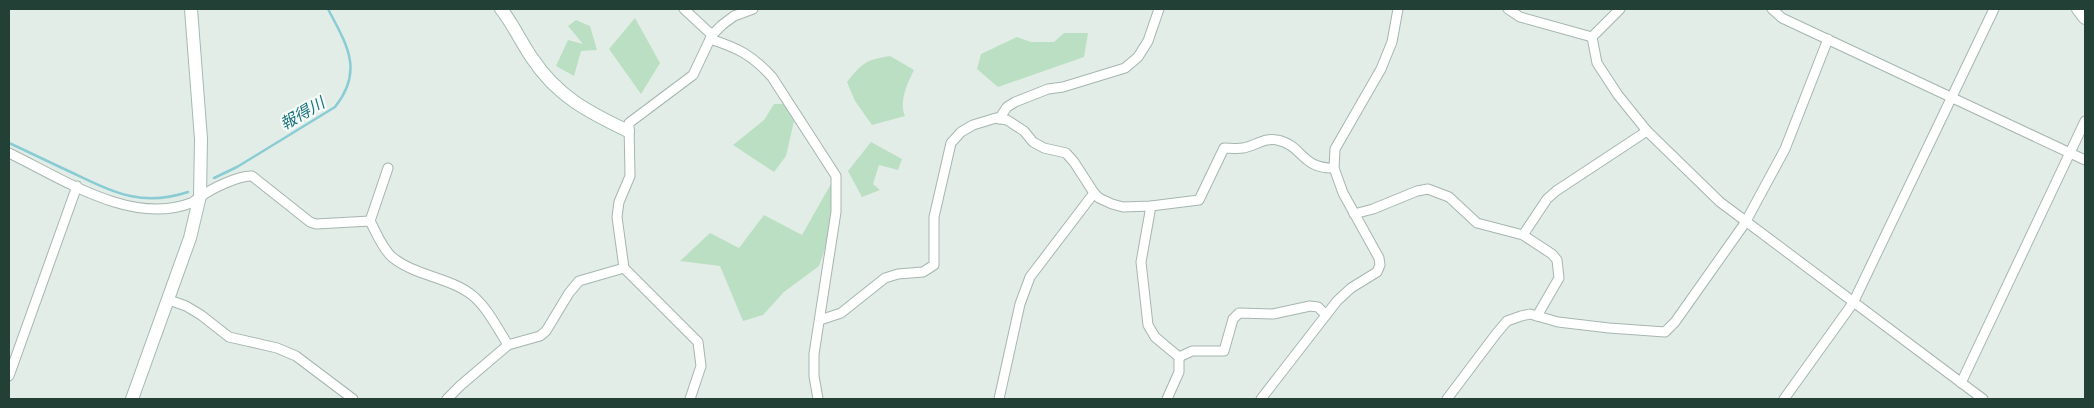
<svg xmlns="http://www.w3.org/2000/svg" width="2094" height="408" font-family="'Source Sans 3','Noto Sans JP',sans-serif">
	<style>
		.green { fill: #bbdfc3 }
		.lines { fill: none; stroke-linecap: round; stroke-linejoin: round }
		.stream { stroke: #89ccd4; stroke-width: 2.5 }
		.street-casing { stroke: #a5b6af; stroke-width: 11 }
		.secondary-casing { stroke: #a1bab0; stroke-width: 14 }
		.street { stroke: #fff; stroke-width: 9 }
		.secondary { stroke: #fff; stroke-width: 12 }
		.labels { text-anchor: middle; stroke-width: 4.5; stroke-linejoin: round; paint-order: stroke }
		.water-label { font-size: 16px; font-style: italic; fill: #19727e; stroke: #f4faf6 }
	</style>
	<rect width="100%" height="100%" fill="#e3ede8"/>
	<g class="green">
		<path d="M635 18 660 63 641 94 609 49Z"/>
		<path d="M576 20 590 26 597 50 581 51 574 76 556 66 568 40 583 44 568 26Z"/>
		<path d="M1064 33H1088L1084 57 998 87 977 69 981 54 1017 37 1031 42H1054Z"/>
		<path d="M890 56 914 70C907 84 899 101 905 116L872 125 855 101 847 82C863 62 866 60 890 56Z"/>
		<path d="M774 104H784L794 121 786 156 774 172 733 145 764 120Z"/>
		<path d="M871 142 902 159 898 170 879 165 873 184 880 190 862 197 848 171Z"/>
		<path d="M832 182V212L827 243 819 266 784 292 763 315 743 321 720 266 680 261 710 233 739 248 764 215 802 235Z"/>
	</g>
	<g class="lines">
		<g class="stream">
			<path d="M9 143C31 153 53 164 75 174 115 193 143 207 188 192"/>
			<path d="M214 178 237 167 335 107C364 71 347 45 328 9"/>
		</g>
		<g class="street-casing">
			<g id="street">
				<path d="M684 9 712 35"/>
				<path d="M1508 9 1520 17 1592 37"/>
				<path d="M1772 9 1782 18 2085 160"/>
				<path d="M1592 37 1597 63 1618 95 1647 131 1720 202 1983 399"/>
				<path d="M1592 37 1620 9"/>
				<path d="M710 39C738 48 752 55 772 77L836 176V212L814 354V376L818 399"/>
				<path d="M999 119 1007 107 1015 102 1048 89 1063 87 1125 68 1138 57 1148 41 1159 9"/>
				<path d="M9 153C61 178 131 226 191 203 194 202 196 199 200 197 211 189 239 175 252 176L310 222 316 224 370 221C376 232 382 248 392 257 415 276 449 277 472 295 487 307 498 329 508 345"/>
				<path d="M1151 206 1141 262 1148 325 1155 337 1179 357"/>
				<path d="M1354 214 1373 209 1417 191 1428 189 1449 197 1477 223 1523 235 1552 254 1557 260 1559 278 1537 316"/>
				<path d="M370 221 388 168"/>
				<path d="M1523 235 1547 199 1556 191 1647 131"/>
				<path d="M169 300 186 306 201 315 229 337 277 348 296 356 353 399"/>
				<path d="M820 320 841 313 885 278 898 274 923 272 934 265V217L951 143 961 132 973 125 996 118 1007 120 1024 131 1033 142 1044 148 1066 153 1074 162 1094 193 1099 198 1112 204 1123 207 1151 206 1199 200 1224 148C1230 148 1237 149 1243 148 1255 146 1265 137 1277 140 1303 145 1301 169 1334 168"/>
				<path d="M1179 357 1192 351H1224L1233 319 1239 313 1273 314 1310 306 1318 307 1326 315"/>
				<path d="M9 376 77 186"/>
				<path d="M1961 383 2085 121"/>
				<path d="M447 399 461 385 508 345 540 336 546 331 569 293 579 281 624 268"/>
				<path d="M690 399 701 366 698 342 624 268 617 217 619 202 630 176 629 123 693 75 712 35 722 25 734 16 753 9"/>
				<path d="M999 399 1020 304 1030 277 1094 193"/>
				<path d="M1167 399 1179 372V357"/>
				<path d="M1261 399 1337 301 1351 288 1377 272 1380 265 1379 258 1343 193 1334 168 1335 149 1381 69 1392 42 1398 9"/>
				<path d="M1447 399 1496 334 1507 321 1521 316 1530 314 1558 322 1609 328 1665 332 1675 322 1745 223 1785 149 1828 39"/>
				<path d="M1784 399 1853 303 1994 9"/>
			</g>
		</g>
		<g class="secondary-casing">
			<g id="secondary">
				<path d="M501 9C513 24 521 42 532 58 557 96 588 112 628 131"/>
				<path d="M2078 9 2085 18"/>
				<path d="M132 399 190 238 200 196 201 139 191 9"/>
			</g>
		</g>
		<use href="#street" class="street"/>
		<use href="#secondary" class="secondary"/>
	</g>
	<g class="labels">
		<g class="water-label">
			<text transform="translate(302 113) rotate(-30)" y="6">報得川</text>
		</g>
	</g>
	<rect width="2094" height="408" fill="none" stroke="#224036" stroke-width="20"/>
</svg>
